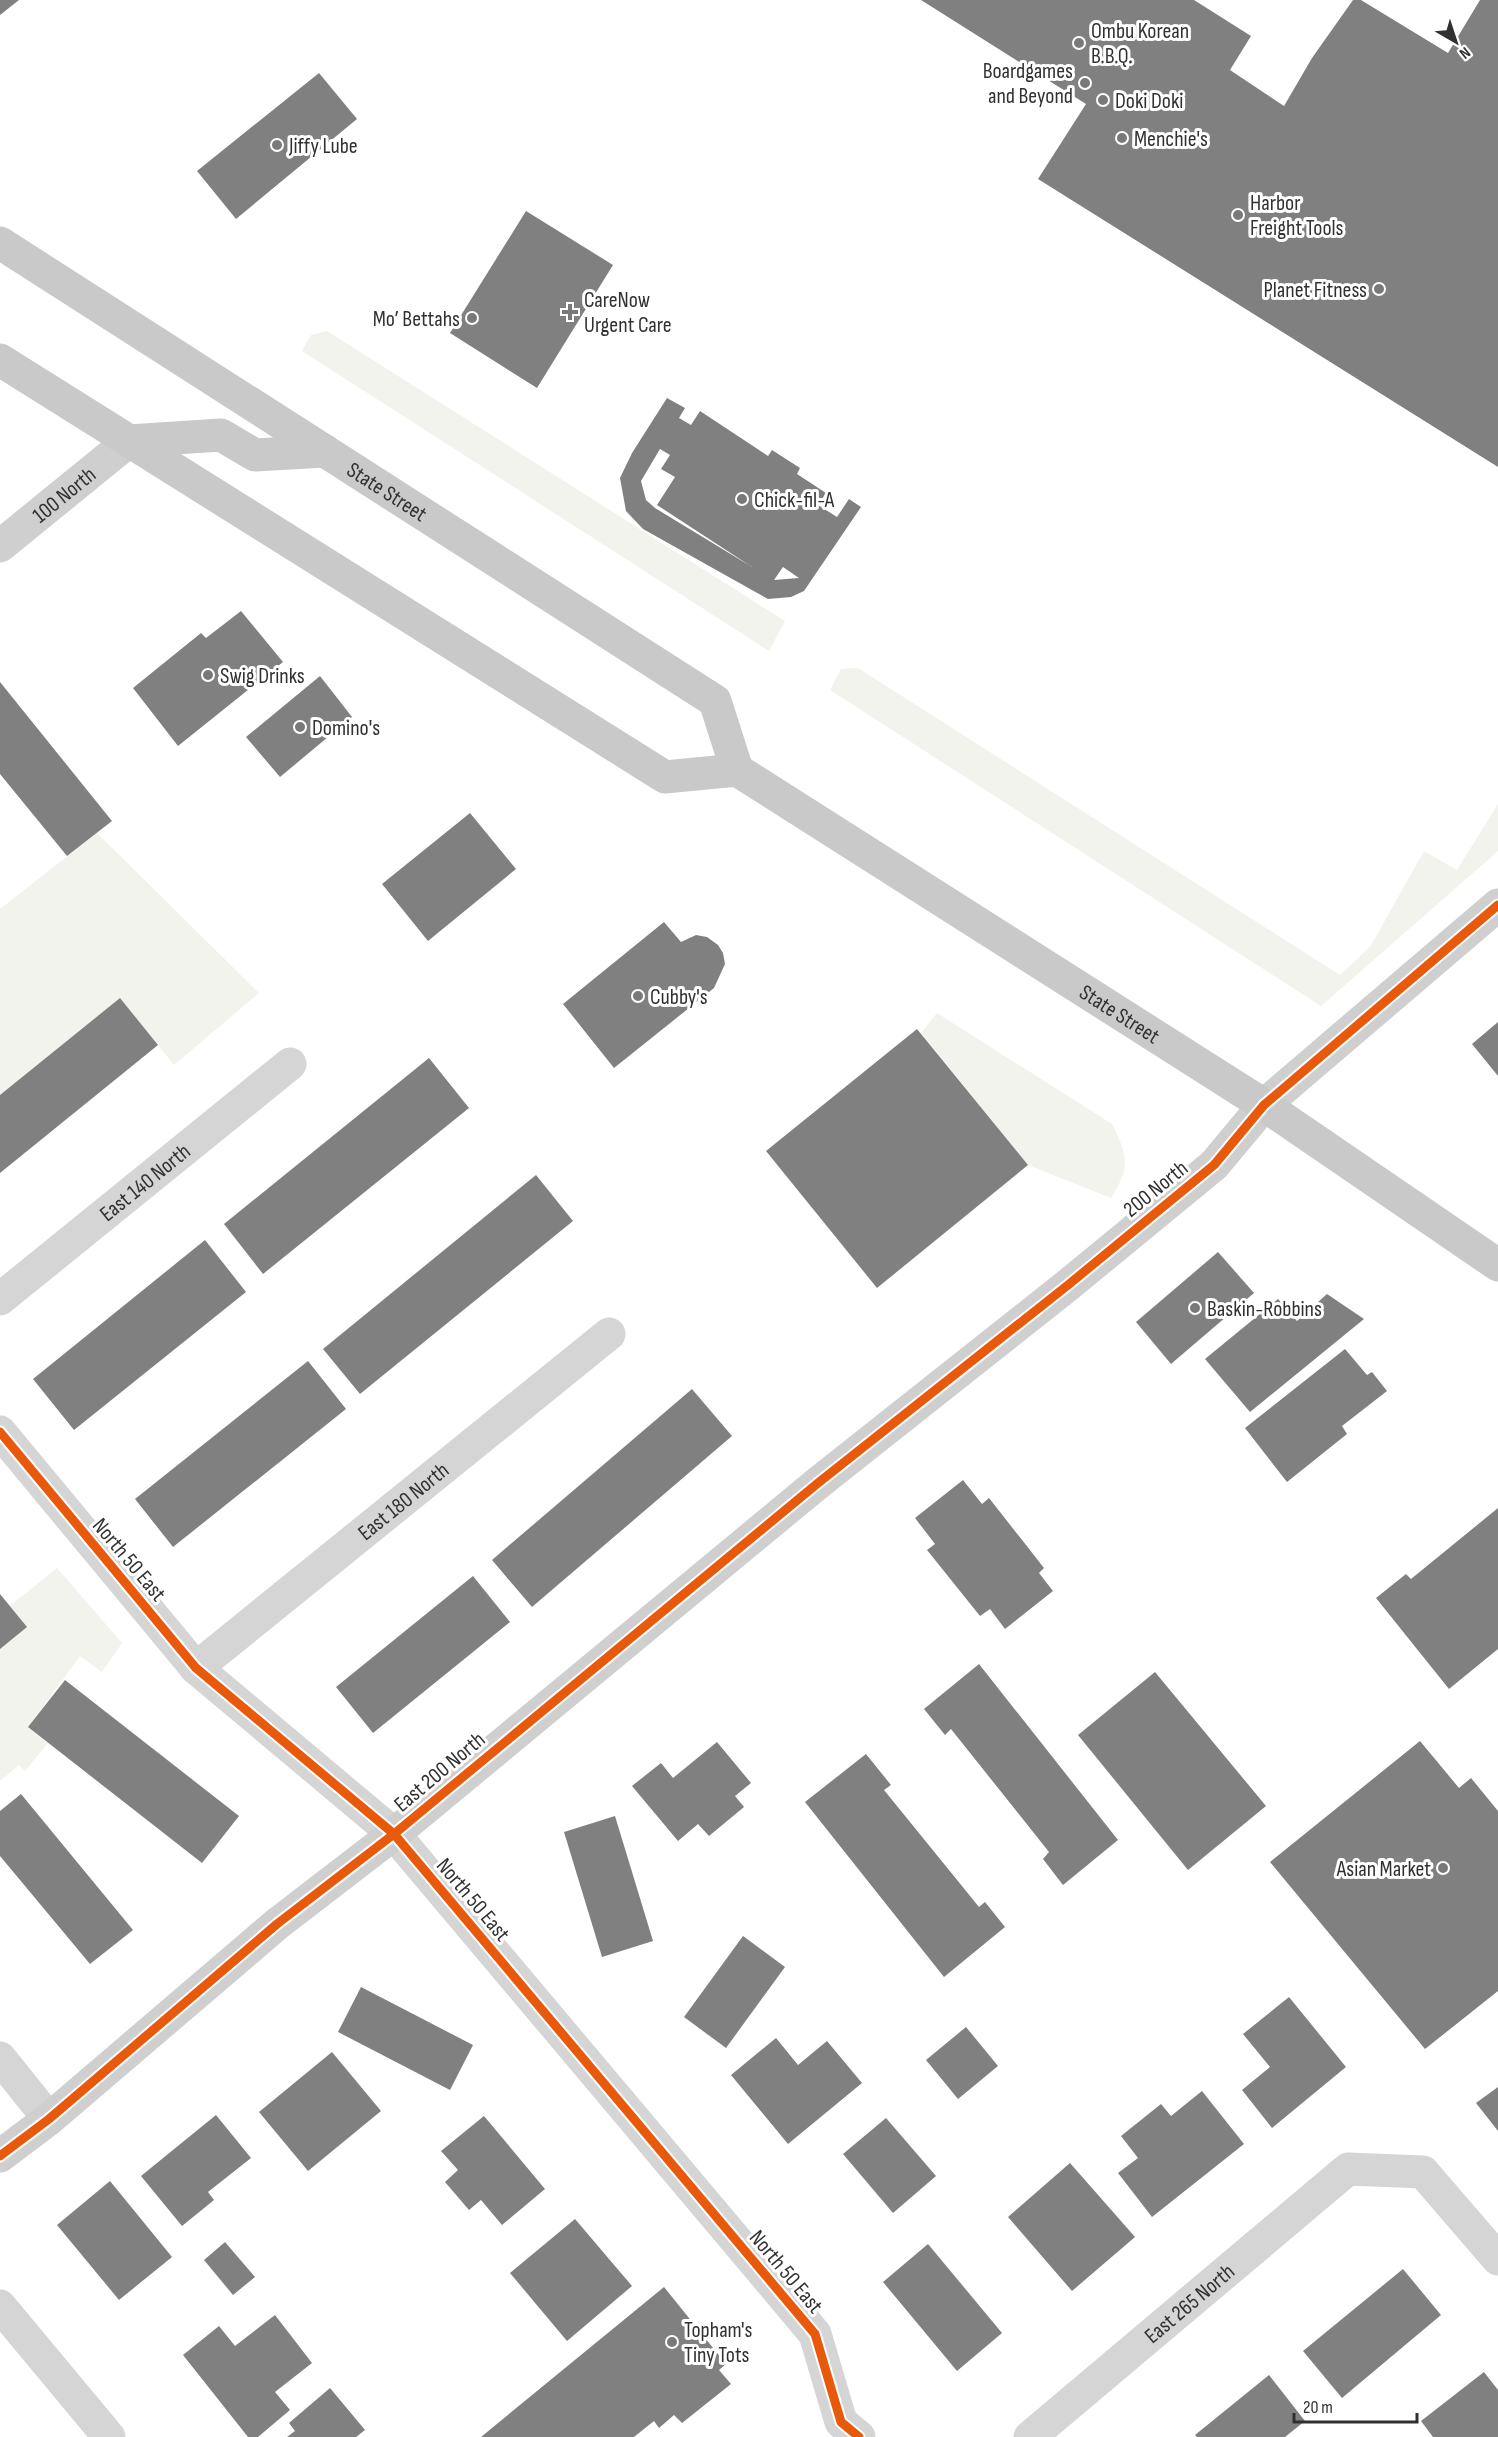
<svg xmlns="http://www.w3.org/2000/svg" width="1498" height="2437" font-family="'Sofia Sans Condensed',sans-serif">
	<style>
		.green { fill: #f1f3ec }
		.building { fill: #808080; fill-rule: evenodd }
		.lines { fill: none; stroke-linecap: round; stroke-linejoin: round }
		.street { stroke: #d5d5d5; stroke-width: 33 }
		.secondary { stroke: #cfcfcf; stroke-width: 33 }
		.primary { stroke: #c9c9c9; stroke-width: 33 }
		.cycleway-casing { stroke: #fff; stroke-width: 13 }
		.cycleway { stroke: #e8590c; stroke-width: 9 }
		.poi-dot { fill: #797979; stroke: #fff; stroke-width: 2 }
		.labels { text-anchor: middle; stroke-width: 6; stroke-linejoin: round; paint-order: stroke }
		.poi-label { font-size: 22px; fill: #313131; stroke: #fff; text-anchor: start }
		.street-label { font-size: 22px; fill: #313131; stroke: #fff }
	</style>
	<rect width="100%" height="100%" fill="#fff"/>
	<g class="green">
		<path d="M327 331 785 621 769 651 302 351 311 335Z"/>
		<path d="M858 668 1340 975 1370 947 1424 851 1457 870 1498 804V851L1321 1006 830 690 841 669Z"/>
		<path d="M97 833 259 993 174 1065 120 998 0 1095V909Z"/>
		<path d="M937 1013 1112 1124C1128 1157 1131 1166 1111 1198L1028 1165 921 1033Z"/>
		<path d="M57 1568 122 1643 102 1672 80 1656 28 1727 48 1743 25 1771 19 1765 0 1781V1648L27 1627 10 1606Z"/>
	</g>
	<g class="building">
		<path d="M0 0H19L0 15Z"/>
		<path d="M921 0H1194L1251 36 1230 70 1284 106 1312 58 1353 0H1361L1448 53 1480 0H1498V467L1038 179 1086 104Z"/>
		<path d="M319 73 357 119 236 219 197 171Z"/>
		<path d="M526 211 613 265 537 388 450 333Z"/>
		<path d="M667 398 685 408 679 418 691 425 700 411 768 456 772 450 800 468 797 474 826 493 818 505 837 517 849 499 861 507 804 591 791 597 768 599 643 529 626 511 620 478 632 453ZM660 449 670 455 661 469 675 477 657 505 752 567 655 508 646 500 641 481ZM783 567 799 578 774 580Z"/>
		<path d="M241 611 283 662 178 746 133 688 201 633 206 638Z"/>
		<path d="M320 676 352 717 280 777 246 737Z"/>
		<path d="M0 682 112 821 67 856 0 774Z"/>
		<path d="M470 813 516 869 428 941 382 884Z"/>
		<path d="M664 922 681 942 696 935 707 937 718 945 723 953 725 964 714 988 614 1068 563 1004Z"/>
		<path d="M120 998 158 1045 0 1173V1095Z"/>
		<path d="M1498 1022V1076L1472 1044Z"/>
		<path d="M917 1029 1028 1165 877 1288 766 1151Z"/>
		<path d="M429 1058 469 1108 263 1274 224 1224Z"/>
		<path d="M536 1175 573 1221 360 1394 323 1349Z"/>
		<path d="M205 1240 246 1292 74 1430 33 1379Z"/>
		<path d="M1218 1252 1254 1293 1171 1364 1136 1322Z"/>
		<path d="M1327 1294 1364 1319 1250 1412 1205 1359 1278 1299 1297 1321Z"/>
		<path d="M1345 1349 1367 1375 1372 1372 1387 1391 1342 1426 1347 1434 1287 1482 1245 1428Z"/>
		<path d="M308 1361 346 1409 173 1547 135 1499Z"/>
		<path d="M692 1389 732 1436 532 1607 492 1560Z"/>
		<path d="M963 1480 982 1504 989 1498 1044 1568 1039 1573 1053 1591 1005 1629 990 1609 980 1616 927 1550 935 1544 915 1518Z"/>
		<path d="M1498 1508V1649L1449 1689 1376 1598 1406 1574 1411 1579Z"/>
		<path d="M473 1576 510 1622 373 1733 336 1687Z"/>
		<path d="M0 1594 27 1627 0 1649Z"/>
		<path d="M979 1664 1118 1840 1063 1885 1043 1859 1049 1852 951 1729 945 1735 924 1709Z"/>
		<path d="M1155 1672 1266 1806 1188 1870 1078 1735Z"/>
		<path d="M65 1680 239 1816 202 1863 28 1727Z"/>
		<path d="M1420 1741 1459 1788 1471 1778 1498 1811V1991L1425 2049 1270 1862Z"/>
		<path d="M717 1742 751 1783 735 1796 744 1807 709 1836 698 1824 678 1841 632 1786 661 1763 673 1778Z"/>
		<path d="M866 1754 891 1785 884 1790 979 1907 985 1902 1005 1927 944 1977 805 1802Z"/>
		<path d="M21 1794 133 1930 90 1964 0 1856V1811Z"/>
		<path d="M615 1816 653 1941 602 1957 564 1832Z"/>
		<path d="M743 1936 785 1967 726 2048 684 2017Z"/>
		<path d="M361 1987 473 2045 450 2090 338 2032Z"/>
		<path d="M1289 1997 1346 2067 1272 2128 1242 2090 1270 2067 1243 2034Z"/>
		<path d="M966 2027 998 2066 958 2099 926 2060Z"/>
		<path d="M776 2038 798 2065 827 2041 862 2083 788 2144 731 2075Z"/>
		<path d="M332 2052 381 2111 308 2171 259 2112Z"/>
		<path d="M1498 2087V2131L1476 2103Z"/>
		<path d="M1202 2091 1244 2144 1152 2217 1118 2173 1138 2158 1121 2136 1161 2104 1171 2116Z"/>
		<path d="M216 2115 251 2158 208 2192 214 2200 182 2226 141 2176Z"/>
		<path d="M484 2116 545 2189 502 2225 481 2200 469 2210 445 2182 458 2170 441 2151Z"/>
		<path d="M886 2118 936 2176 893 2213 843 2154Z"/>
		<path d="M1070 2163 1135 2237 1072 2291 1008 2217Z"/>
		<path d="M110 2181 172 2257 119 2300 57 2225Z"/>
		<path d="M575 2219 632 2286 567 2341 510 2273Z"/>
		<path d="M225 2242 255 2277 233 2295 204 2260Z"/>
		<path d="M928 2244 1002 2333 957 2371 883 2282Z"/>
		<path d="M1403 2269 1441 2315 1342 2398 1303 2351Z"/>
		<path d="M664 2287 726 2364 719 2370 731 2384 682 2423 674 2415 659 2428 654 2421 634 2437H481Z"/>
		<path d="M275 2315 312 2363 275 2392 290 2410 258 2437H248L183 2355 219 2326 235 2346Z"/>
		<path d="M1484 2372 1498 2390V2437H1433L1421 2421Z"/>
		<path d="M1269 2375 1305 2421 1285 2437H1197L1195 2435Z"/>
		<path d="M330 2388 365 2430 356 2437H287L295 2431 289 2423Z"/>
	</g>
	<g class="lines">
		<g class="street">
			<path id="s1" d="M0 1299 290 1064"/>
			<path d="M0 1432 196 1668 394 1834 815 2334 841 2422 859 2437"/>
			<path id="s2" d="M196 1668 609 1334"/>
			<path d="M0 2058 49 2119"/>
			<path d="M0 2306 109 2437"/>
			<path id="s3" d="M1030 2437 1348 2169 1423 2172 1498 2259"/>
		</g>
		<g class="secondary">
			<path id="s4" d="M0 546 129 441"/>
			<path d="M0 2156 49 2119 277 1924 394 1834 818 1483 1068 1285 1214 1165 1264 1105 1498 905"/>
		</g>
		<g class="primary">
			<path id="s5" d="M0 243 715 701 737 770"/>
			<path id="s6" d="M0 360 665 777 737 770 1264 1105 1498 1265"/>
			<path d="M129 441 221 435 255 455 325 451"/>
		</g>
		<g class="cycleway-casing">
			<g id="cycleway">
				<path d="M0 1432 196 1668 394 1834 815 2334 841 2422 859 2437"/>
				<path d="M0 2156 49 2119 277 1924 394 1834 818 1483 1068 1285 1214 1165 1264 1105 1498 905"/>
			</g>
		</g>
		<use href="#cycleway" class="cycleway"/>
	</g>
	<g class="poi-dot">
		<circle cx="1079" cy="43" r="6"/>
		<circle cx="1085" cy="83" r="6"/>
		<circle cx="1103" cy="100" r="6"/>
		<circle cx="1122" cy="138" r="6"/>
		<circle cx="277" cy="145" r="6"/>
		<circle cx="1238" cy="215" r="6"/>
		<circle cx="1379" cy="289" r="6"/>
		<path d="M567 303h6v6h6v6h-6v6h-6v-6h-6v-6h6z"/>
		<circle cx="472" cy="318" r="6"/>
		<circle cx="742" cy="499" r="6"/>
		<circle cx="208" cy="675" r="6"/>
		<circle cx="300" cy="727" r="6"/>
		<circle cx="638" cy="996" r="6"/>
		<circle cx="1195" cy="1308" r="6"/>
		<circle cx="1443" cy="1868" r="6"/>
		<circle cx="672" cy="2342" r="6"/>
	</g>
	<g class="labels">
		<g class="poi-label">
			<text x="1091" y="38">Ombu Korean<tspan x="1091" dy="25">B.B.Q.</tspan></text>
			<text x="1073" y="78" text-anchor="end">Boardgames<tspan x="1073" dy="25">and Beyond</tspan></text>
			<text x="1115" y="108">Doki Doki</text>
			<text x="1134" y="146">Menchie's</text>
			<text x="289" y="153">Jiffy Lube</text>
			<text x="1250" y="210">Harbor<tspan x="1250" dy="25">Freight Tools</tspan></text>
			<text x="1367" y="297" text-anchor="end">Planet Fitness</text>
			<text x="584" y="307">CareNow<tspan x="584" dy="25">Urgent Care</tspan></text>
			<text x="460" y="326" text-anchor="end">Mo’ Bettahs</text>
			<text x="754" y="507">Chick-fil-A</text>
			<text x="220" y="683">Swig Drinks</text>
			<text x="312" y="735">Domino's</text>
			<text x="650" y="1004">Cubby's</text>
			<text x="1207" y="1316">Baskin-Robbins</text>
			<text x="1431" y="1876" text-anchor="end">Asian Market</text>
			<text x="684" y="2337">Topham's<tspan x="684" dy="25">Tiny Tots</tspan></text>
		</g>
		<g class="street-label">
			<text dy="8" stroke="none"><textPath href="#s5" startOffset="460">State Street</textPath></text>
			<text dy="8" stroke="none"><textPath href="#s4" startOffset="82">100 North</textPath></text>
			<text dy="8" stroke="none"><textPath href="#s6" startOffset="1311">State Street</textPath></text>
			<text dy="8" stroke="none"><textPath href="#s1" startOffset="186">East 140 North</textPath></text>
			<text transform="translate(1155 1188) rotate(-39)" y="8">200 North</text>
			<text dy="8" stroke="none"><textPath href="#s2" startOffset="266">East 180 North</textPath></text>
			<text transform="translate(130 1559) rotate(50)" y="8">North 50 East</text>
			<text transform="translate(439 1771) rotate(-40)" y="8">East 200 North</text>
			<text transform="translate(474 1899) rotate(50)" y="8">North 50 East</text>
			<text transform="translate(787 2271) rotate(50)" y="8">North 50 East</text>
			<text dy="8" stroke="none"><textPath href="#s3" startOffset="208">East 265 North</textPath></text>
		</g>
	</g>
	<g transform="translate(1456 42) rotate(141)" stroke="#ffffff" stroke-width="4.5" paint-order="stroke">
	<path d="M0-4.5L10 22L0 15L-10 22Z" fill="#313131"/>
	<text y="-9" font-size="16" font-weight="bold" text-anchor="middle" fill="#313131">N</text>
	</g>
	<path d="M1294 2413v9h123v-9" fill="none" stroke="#313131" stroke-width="3"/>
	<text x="1303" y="2413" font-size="18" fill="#313131" stroke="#ffffff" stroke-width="4.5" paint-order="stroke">20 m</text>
</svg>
